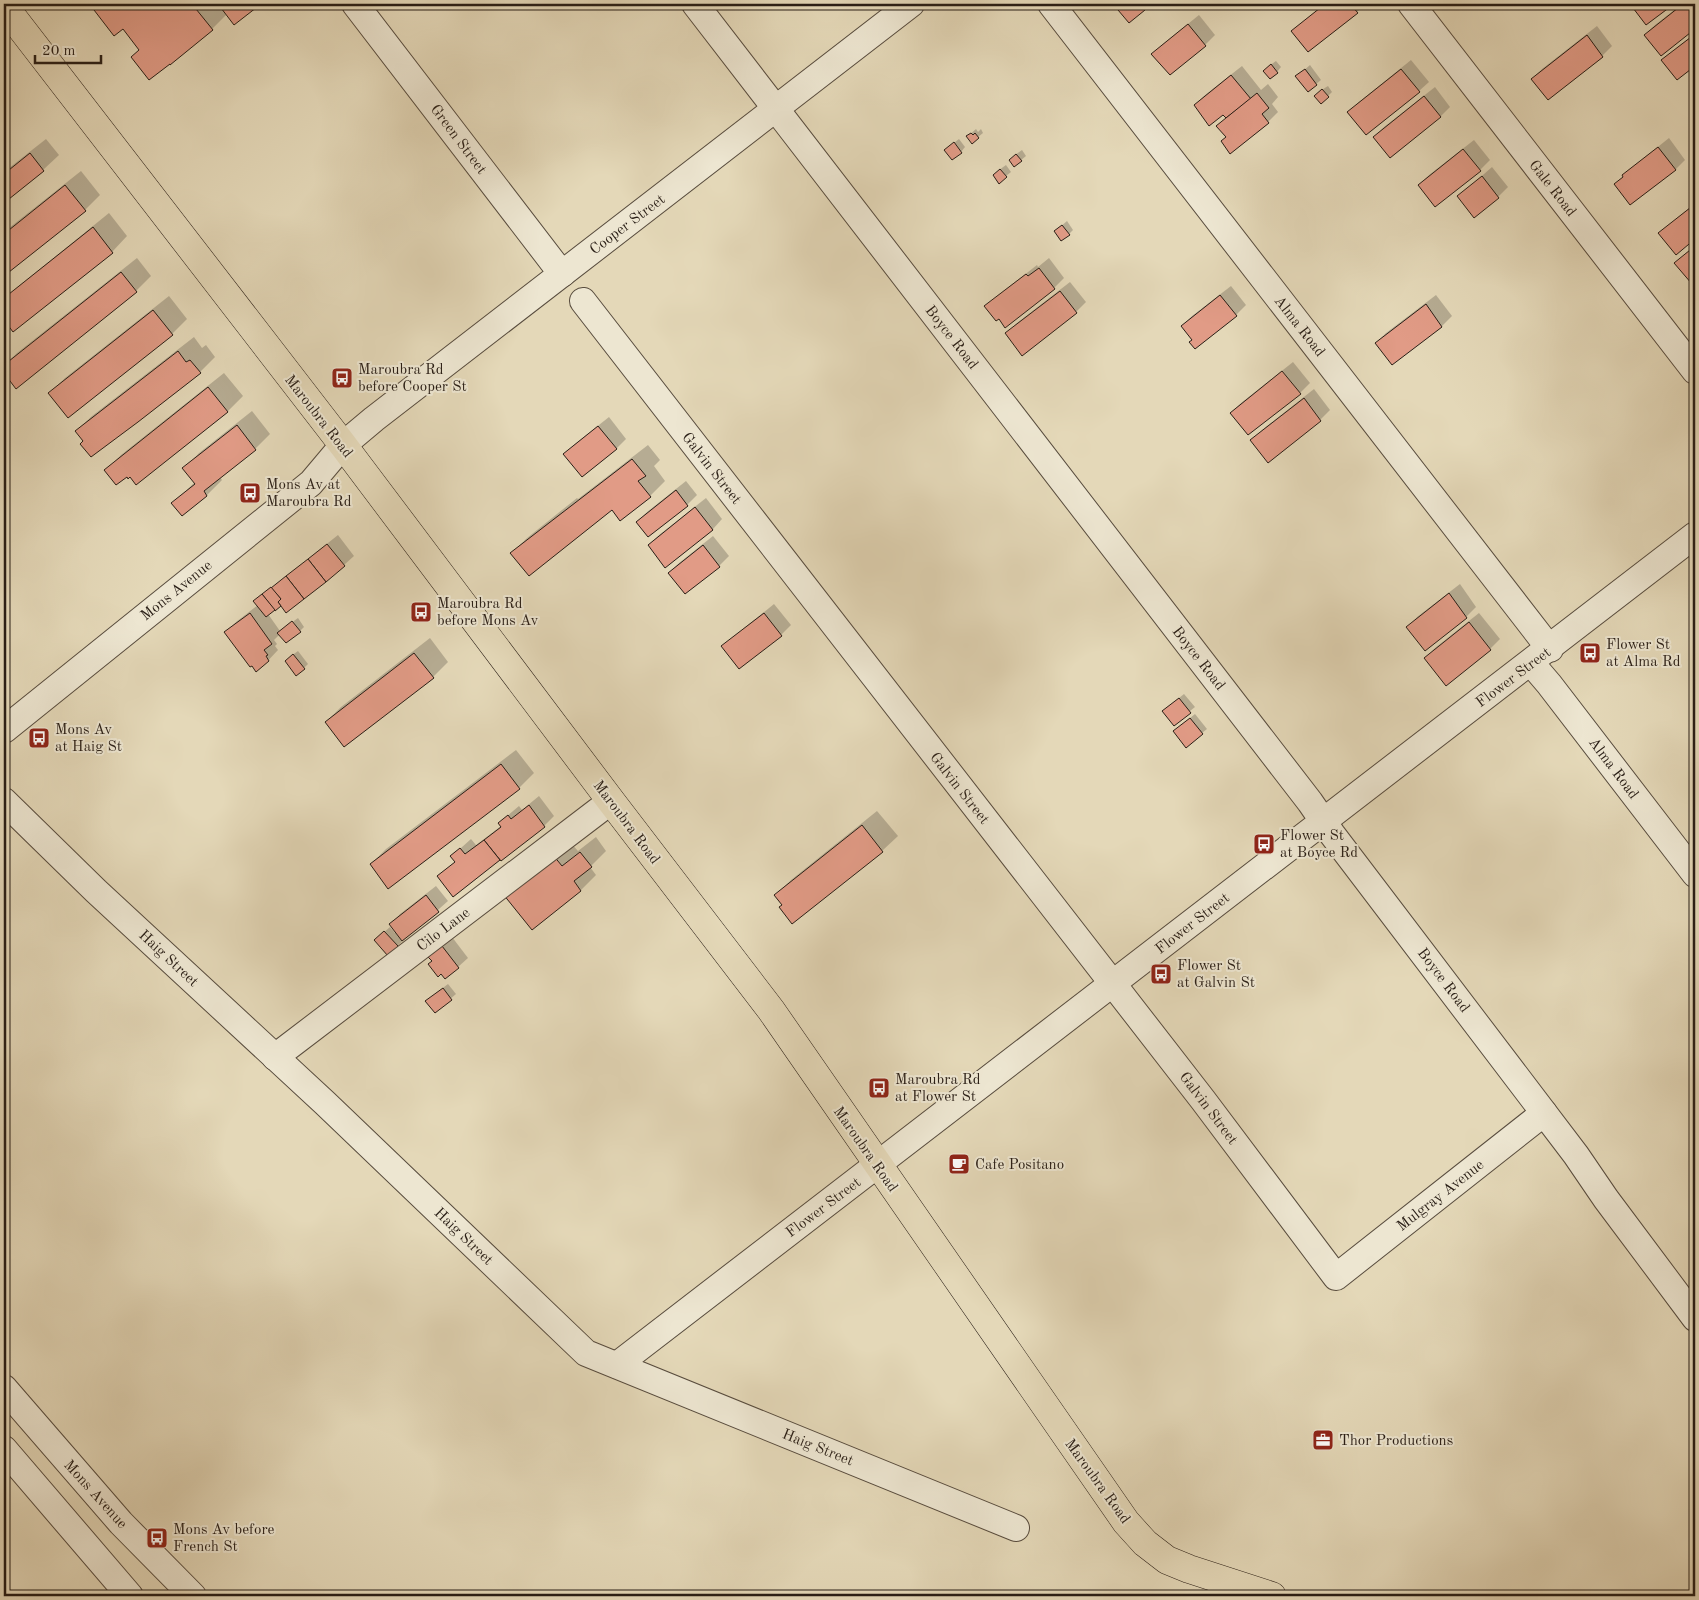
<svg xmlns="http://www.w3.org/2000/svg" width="1699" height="1600" font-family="'Old Standard TT',serif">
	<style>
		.shadow { fill: #0003 }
		.building { fill: #e19b86; stroke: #291e16 }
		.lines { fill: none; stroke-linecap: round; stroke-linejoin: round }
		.minor-casing { stroke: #584c3e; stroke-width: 28 }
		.major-casing { stroke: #291e16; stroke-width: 29 }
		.minor { stroke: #ede6d1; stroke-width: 26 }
		.major { stroke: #e4d8b8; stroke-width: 28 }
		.labels { text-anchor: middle; stroke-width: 4; stroke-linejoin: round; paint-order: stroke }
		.street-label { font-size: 15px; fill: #291e16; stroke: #ede6d1 }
		.poi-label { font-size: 15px; fill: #291e16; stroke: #ede6d1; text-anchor: start }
	</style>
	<rect width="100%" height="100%" fill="#e4d8b8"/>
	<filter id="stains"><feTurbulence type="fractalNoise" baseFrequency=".004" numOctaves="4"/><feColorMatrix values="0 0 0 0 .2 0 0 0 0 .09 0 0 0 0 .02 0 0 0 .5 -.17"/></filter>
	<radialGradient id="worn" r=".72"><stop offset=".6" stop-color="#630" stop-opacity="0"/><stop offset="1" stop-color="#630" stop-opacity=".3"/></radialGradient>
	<g class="shadow">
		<path d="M102 4H259L234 23 227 14 212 29 140 49 123 27 95 10Z"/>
		<path d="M1126 4H1148L1149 5 1144 9 1120 10Z"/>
		<path d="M1324 4H1365L1357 12 1293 31Z"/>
		<path d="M1682 4H1695V28L1661 55 1645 35 1655 25Z"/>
		<path d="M1199 15 1215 35 1205 45 1153 54 1163 44Z"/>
		<path d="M1597 26 1612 46 1602 56 1548 98 1532 79 1542 69Z"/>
		<path d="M1695 33V65L1677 79 1663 60Z"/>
		<path d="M1411 60 1429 82 1419 91 1349 112 1359 102Z"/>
		<path d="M1276 61 1281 67 1277 72 1269 66Z"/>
		<path d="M1310 65 1321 80 1316 84 1302 72Z"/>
		<path d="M1242 66 1261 90 1268 84 1278 97 1272 104 1278 112 1268 122 1231 152 1227 137V117L1224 113 1195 105 1205 95Z"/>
		<path d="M1328 86 1332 92 1328 96 1320 91Z"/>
		<path d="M1435 87 1450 107 1440 117 1374 137 1384 127Z"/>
		<path d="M976 129 978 132 981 129 983 133 972 142 968 136Z"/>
		<path d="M1669 138 1685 160 1675 170 1624 176 1634 166Z"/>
		<path d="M46 139 59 155 43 170 4 201V172Z"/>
		<path d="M959 139 965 147 961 152 950 146Z"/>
		<path d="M1474 140 1490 160 1480 170 1419 185 1429 175Z"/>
		<path d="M1022 150 1026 156 1014 166 1015 155Z"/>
		<path d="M1006 165 1011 172 1006 176 999 170Z"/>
		<path d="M1492 167 1508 187 1498 197 1459 196Z"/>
		<path d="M81 171 100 195 85 210 4 274V232Z"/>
		<path d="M1695 203V238L1676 253 1660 233Z"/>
		<path d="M109 213 127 236 112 252 13 330 4 318V298Z"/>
		<path d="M1067 221 1073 230 1069 234 1060 227Z"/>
		<path d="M1695 245V280L1692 282 1676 263Z"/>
		<path d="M137 258 151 276 136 291 16 387 4 371V366L17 353Z"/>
		<path d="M1049 258 1064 278 1054 288 1005 326 999 318 986 307 996 297 1037 265 1038 267Z"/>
		<path d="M1070 282 1086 302 1076 312 1007 333 1017 323Z"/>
		<path d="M1231 286 1246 305 1236 315 1193 340 1182 326 1192 316Z"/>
		<path d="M1436 295 1452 316 1442 326 1392 363 1376 343 1386 333Z"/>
		<path d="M169 296 187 319 172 334 50 393 65 378Z"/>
		<path d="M194 337 202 348 206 345 215 357 200 372 85 441 76 431 92 416Z"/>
		<path d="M1293 362 1310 383 1300 393 1231 413 1241 403Z"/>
		<path d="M224 373 243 396 228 411 136 483 130 476 106 470 121 455Z"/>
		<path d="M1314 389 1330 410 1320 420 1268 461 1252 440 1262 430Z"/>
		<path d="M252 411 270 434 255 449 220 477 222 480 207 495 182 514 173 503 195 482 184 469 199 453Z"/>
		<path d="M609 417 626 439 616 449 565 454 575 444Z"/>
		<path d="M648 445 660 460 654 466 665 481 650 496 612 509 512 553 527 538 577 498 578 499Z"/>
		<path d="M686 481 697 495 687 505 648 535 637 522 647 512Z"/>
		<path d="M706 498 722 519 713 529 666 566 649 545 659 535Z"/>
		<path d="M338 535 354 556 344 565 281 604 268 614 280 631 298 618 304 627 300 631 280 634 274 640 277 644 275 646 278 650 262 667 226 632 236 622 258 605 260 597Z"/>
		<path d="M713 536 729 556 719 566 669 573 679 563Z"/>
		<path d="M1460 584 1476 607 1466 617 1425 649 1408 627 1417 617Z"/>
		<path d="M774 604 791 625 781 635 740 668 723 647 733 637Z"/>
		<path d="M1479 613 1500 639 1490 649 1425 658 1435 648Z"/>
		<path d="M430 638 448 662 433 677 326 722 341 707Z"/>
		<path d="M298 651 308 664 304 668 291 656Z"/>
		<path d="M1184 694 1195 707 1174 724 1169 706Z"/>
		<path d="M1195 714 1207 729 1202 733 1174 731Z"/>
		<path d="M516 750 534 773 519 788 371 864 386 849Z"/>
		<path d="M539 796 554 816 544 826 453 895 439 876 456 861 452 856 471 839 476 845 501 826 499 823 519 806 522 810Z"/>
		<path d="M877 811 898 836 882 851 784 905 776 895 791 880Z"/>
		<path d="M596 837 606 851 590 867 596 875 581 890 532 928 505 894 569 841 578 851Z"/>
		<path d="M436 886 448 901 388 954 375 940 390 927 395 933 397 932 391 924 400 914Z"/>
		<path d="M452 937 468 958 458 967 433 961 430 957Z"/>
		<path d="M448 984 456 994 435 1012 431 997Z"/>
	</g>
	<g class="building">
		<path d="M102 4H203L196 9 213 30 170 65V64L149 80 131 57 139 50 123 29 114 36 94 10Z"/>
		<path d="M218 4H261L234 25Z"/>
		<path d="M1125 4H1139L1145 10 1129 23 1118 10Z"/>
		<path d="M1325 4H1350L1358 13 1308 52 1291 31Z"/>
		<path d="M1630 4H1674L1646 25Z"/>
		<path d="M1683 4 1695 5V29L1661 56 1644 35Z"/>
		<path d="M1188 24 1206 46 1170 75 1151 54Z"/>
		<path d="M1695 34V66L1677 80 1661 60Z"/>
		<path d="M1587 35 1603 57 1548 100 1531 79Z"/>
		<path d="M1271 64 1278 73 1270 79 1263 71Z"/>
		<path d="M1305 69 1317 85 1308 92 1295 76Z"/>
		<path d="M1401 69 1420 92 1366 135 1347 112Z"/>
		<path d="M1231 75 1251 99 1226 118 1223 115 1209 126 1194 105Z"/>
		<path d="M1322 89 1329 97 1321 104 1314 96Z"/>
		<path d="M1257 93 1269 108 1262 114 1269 123 1230 154 1221 141 1226 137 1216 126Z"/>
		<path d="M1424 96 1441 117 1390 158 1373 137Z"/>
		<path d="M971 133 973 135 975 133 979 138 972 144 966 136Z"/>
		<path d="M954 142 962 153 952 160 944 150Z"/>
		<path d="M1658 147 1676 170 1630 205 1614 184 1623 177 1622 175Z"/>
		<path d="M1463 149 1481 171 1435 207 1418 185Z"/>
		<path d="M30 153 44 171 4 203V174Z"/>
		<path d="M1016 154 1022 161 1014 167 1009 160Z"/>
		<path d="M1000 169 1007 177 999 184 993 175Z"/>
		<path d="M1482 176 1499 198 1474 218 1457 196Z"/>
		<path d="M65 185 86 211 4 276V234Z"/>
		<path d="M1695 204V239L1676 255 1658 233Z"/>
		<path d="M1062 225 1070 235 1061 241 1054 231Z"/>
		<path d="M93 227 113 253 13 332 4 320V298Z"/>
		<path d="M1695 246V281L1692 284 1674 263Z"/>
		<path d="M1039 268 1055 289 1005 328 999 319 996 321 984 306 1026 274 1028 276Z"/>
		<path d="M121 272 137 292 16 389 4 373V365Z"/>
		<path d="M1060 291 1077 313 1022 356 1005 333Z"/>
		<path d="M1220 295 1237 316 1195 349 1189 342 1192 340 1181 326Z"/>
		<path d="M1426 304 1442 327 1392 365 1375 343Z"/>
		<path d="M153 310 173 335 68 418 48 393Z"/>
		<path d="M178 351 186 362 190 360 201 373 138 422 91 457 80 444 83 441 75 431Z"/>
		<path d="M1282 371 1301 394 1248 435 1230 413Z"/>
		<path d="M208 387 228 412 136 485 130 477 128 479 127 477 116 485 104 470Z"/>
		<path d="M1304 398 1321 421 1268 463 1250 440Z"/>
		<path d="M237 425 256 450 204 491 207 496 182 516 171 503 195 484 182 468Z"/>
		<path d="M598 426 617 449 582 477 563 454Z"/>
		<path d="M632 459 646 476 638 481 651 497 620 521 612 510 529 576 510 553Z"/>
		<path d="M676 490 688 506 648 537 636 522Z"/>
		<path d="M695 507 713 530 665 568 648 545Z"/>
		<path d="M327 544 345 566 326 582 308 559Z"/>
		<path d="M703 545 720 567 685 594 668 573Z"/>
		<path d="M308 559 326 582 304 599 286 576Z"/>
		<path d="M286 576 304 599 286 613 278 602 281 599 271 588Z"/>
		<path d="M271 587 281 599 278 602 281 606 275 611 262 594Z"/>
		<path d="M1449 593 1467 618 1425 651 1406 627Z"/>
		<path d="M262 594 275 610 266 617 253 601Z"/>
		<path d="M250 613 272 644 264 650 268 655 266 656 269 661 256 672 252 666 250 667 224 632Z"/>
		<path d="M764 613 782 636 739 669 721 646Z"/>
		<path d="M292 621 301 632 286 643 277 633Z"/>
		<path d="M1469 622 1491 650 1446 686 1424 658Z"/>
		<path d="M414 653 434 678 344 747 325 722Z"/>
		<path d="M293 654 305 669 296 676 285 661Z"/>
		<path d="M1179 698 1191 713 1174 726 1162 711Z"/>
		<path d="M1190 718 1203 734 1186 748 1173 731Z"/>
		<path d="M501 764 520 789 388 889 370 864Z"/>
		<path d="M529 805 545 827 501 861 484 840 501 827 498 823 508 815 511 819Z"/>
		<path d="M862 825 883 852 792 924 779 907 782 905 774 895Z"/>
		<path d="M484 840 500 860 453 897 437 876 455 862 450 856 460 848 465 854Z"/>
		<path d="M580 852 592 867 574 881 581 891 532 930 503 894 553 855 562 866Z"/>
		<path d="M426 895 439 912 402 941 389 924Z"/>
		<path d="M384 931 398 946 388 956 374 940Z"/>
		<path d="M442 946 459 968 445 979 441 974 438 977 428 964 432 961 428 957Z"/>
		<path d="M443 988 452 1000 435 1013 425 1001Z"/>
	</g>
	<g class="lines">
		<g class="minor-casing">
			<g id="minor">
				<path d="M355 4 562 274"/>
				<path d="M695 4 1310 802 1332 834 1576 1155 1606 1199 1695 1318"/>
				<path d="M1051 4 1550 649"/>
				<path d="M1411 4 1695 371"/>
				<path d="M583 301 1203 1100 1336 1277 1544 1113"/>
				<path d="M1531 663 1549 684 1695 874"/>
				<path d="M4 730 311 483 343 445 374 419 911 4"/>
				<path d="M4 801 96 891 325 1103 586 1353 1016 1528"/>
				<path d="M275 1057 611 801"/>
				<path d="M617 1365 1695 535"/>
				<path d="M4 1388 121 1523 193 1596"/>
				<path d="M4 1449 130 1596"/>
			</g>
		</g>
		<g class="major-casing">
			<path id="major" d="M4 6 343 445 611 801 771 1010 1126 1522 1145 1543 1167 1560 1189 1569 1272 1596"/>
		</g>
		<use href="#minor" class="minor"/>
		<use href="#major" class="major"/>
	</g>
	<defs>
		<g id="bus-square" transform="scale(1.125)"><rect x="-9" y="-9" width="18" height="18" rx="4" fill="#8f2418" stroke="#ede6d1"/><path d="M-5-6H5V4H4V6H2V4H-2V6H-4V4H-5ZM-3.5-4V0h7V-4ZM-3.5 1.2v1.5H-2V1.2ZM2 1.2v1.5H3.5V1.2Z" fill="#fff"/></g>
		<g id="cafe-square" transform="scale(1.125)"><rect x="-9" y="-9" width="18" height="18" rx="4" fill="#8f2418" stroke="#ede6d1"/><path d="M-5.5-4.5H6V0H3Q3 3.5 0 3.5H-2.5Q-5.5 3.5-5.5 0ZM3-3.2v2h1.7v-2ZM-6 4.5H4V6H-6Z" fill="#fff"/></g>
		<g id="office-square" transform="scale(1.125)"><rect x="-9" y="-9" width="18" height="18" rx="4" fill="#8f2418" stroke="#ede6d1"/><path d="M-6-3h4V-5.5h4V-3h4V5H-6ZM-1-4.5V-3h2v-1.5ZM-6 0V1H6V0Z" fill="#fff"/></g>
	</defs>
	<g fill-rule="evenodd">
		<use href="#bus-square" x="342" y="378"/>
		<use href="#bus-square" x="250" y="493"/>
		<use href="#bus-square" x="421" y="612"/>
		<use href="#bus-square" x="1590" y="653"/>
		<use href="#bus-square" x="39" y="738"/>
		<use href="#bus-square" x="1264" y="844"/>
		<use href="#bus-square" x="1161" y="974"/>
		<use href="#bus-square" x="879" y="1088"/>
		<use href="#cafe-square" x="959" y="1164"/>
		<use href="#office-square" x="1323" y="1440"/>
		<use href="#bus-square" x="157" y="1538"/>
	</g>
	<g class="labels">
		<g class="street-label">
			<text transform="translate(459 139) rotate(53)" y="5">Green Street</text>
			<text transform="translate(1553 188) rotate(52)" y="5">Gale Road</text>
			<text transform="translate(627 224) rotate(-37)" y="5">Cooper Street</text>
			<text transform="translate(1300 326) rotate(52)" y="5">Alma Road</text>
			<text transform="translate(952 337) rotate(52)" y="5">Boyce Road</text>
			<text transform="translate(319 416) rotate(52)" y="5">Maroubra Road</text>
			<text transform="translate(712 468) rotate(52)" y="5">Galvin Street</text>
			<text transform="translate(176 590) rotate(-39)" y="5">Mons Avenue</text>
			<text transform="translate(1199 658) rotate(52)" y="5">Boyce Road</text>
			<text transform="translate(1513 677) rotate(-37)" y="5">Flower Street</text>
			<text transform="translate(1614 768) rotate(53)" y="5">Alma Road</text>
			<text transform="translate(960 788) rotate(52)" y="5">Galvin Street</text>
			<text transform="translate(627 822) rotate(53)" y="5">Maroubra Road</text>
			<text transform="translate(1192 923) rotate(-38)" y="5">Flower Street</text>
			<text transform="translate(443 929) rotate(-37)" y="5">Cilo Lane</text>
			<text transform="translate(169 958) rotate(43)" y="5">Haig Street</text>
			<text transform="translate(1444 980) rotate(53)" y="5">Boyce Road</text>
			<text transform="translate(1209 1108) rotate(53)" y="5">Galvin Street</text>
			<text transform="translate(866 1149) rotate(55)" y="5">Maroubra Road</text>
			<text transform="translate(1440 1195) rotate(-38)" y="5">Mulgray Avenue</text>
			<text transform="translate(823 1207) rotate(-37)" y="5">Flower Street</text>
			<text transform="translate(464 1236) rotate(44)" y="5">Haig Street</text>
			<text transform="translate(818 1447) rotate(22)" y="5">Haig Street</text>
			<text transform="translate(1098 1481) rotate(54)" y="5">Maroubra Road</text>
			<text transform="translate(96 1494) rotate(48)" y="5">Mons Avenue</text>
		</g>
		<g class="poi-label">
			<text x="358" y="374">Maroubra Rd<tspan x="358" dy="17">before Cooper St</tspan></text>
			<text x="266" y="489">Mons Av at<tspan x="266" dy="17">Maroubra Rd</tspan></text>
			<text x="437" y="608">Maroubra Rd<tspan x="437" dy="17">before Mons Av</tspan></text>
			<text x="1606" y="649">Flower St<tspan x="1606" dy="17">at Alma Rd</tspan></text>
			<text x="55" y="734">Mons Av<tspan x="55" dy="17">at Haig St</tspan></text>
			<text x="1280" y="840">Flower St<tspan x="1280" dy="17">at Boyce Rd</tspan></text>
			<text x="1177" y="970">Flower St<tspan x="1177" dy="17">at Galvin St</tspan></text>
			<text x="895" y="1084">Maroubra Rd<tspan x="895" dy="17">at Flower St</tspan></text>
			<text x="975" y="1169">Cafe Positano</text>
			<text x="1339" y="1445">Thor Productions</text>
			<text x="173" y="1534">Mons Av before<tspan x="173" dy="17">French St</tspan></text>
		</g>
	</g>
	<rect width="1699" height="1600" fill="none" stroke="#e4d8b8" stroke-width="20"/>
	<rect x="5" y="5" width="1689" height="1590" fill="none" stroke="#291e16" stroke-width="2.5"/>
	<rect x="10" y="10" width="1679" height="1580" fill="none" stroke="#291e16"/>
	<path d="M35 55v8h66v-8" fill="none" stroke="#291e16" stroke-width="2.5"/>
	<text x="42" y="55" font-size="15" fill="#291e16" stroke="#ede6d1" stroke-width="4" paint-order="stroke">20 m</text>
	<rect width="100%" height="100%" filter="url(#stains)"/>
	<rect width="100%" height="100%" fill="url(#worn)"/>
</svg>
